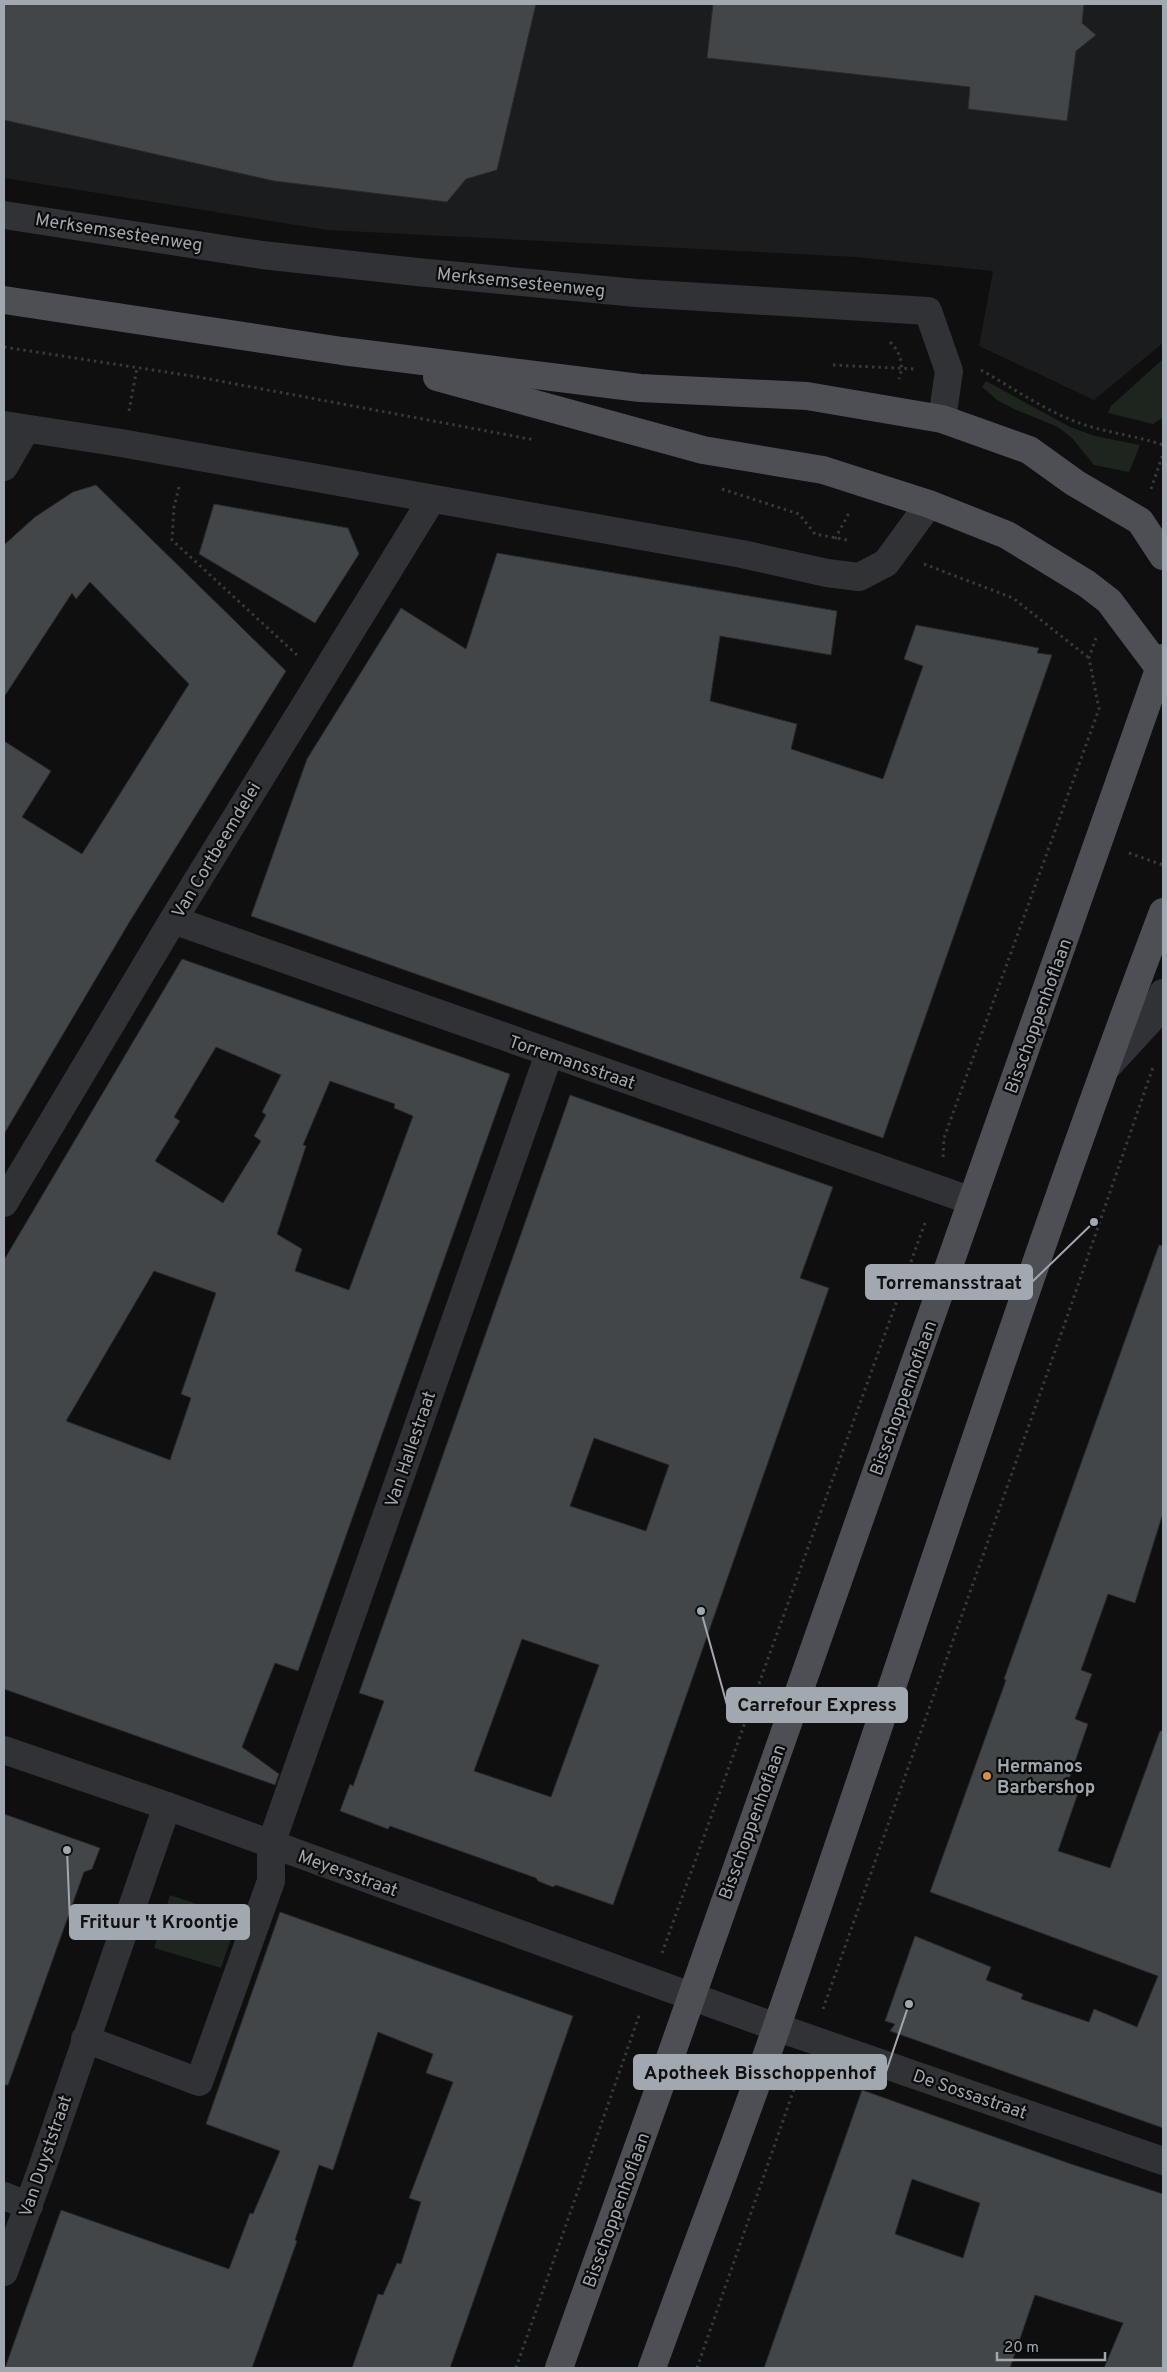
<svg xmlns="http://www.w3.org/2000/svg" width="1167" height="2372" font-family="Overpass,sans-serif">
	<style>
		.built { fill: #1b1c1d }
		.green { fill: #1e241e }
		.building { fill: #434648; stroke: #2a2a2c; fill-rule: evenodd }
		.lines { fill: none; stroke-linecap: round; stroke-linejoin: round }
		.path { stroke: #37393c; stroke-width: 3; stroke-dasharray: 2.5 4; stroke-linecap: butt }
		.minor { stroke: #313235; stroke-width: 28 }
		.major { stroke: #4d4f54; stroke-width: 28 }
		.poi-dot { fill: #d98f3f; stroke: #0a0b0b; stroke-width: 2 }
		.labels { text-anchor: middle; stroke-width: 4.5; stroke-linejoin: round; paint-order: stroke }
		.street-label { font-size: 18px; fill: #a2a8b0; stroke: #0a0b0b }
		.poi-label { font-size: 18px; font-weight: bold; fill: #a2a8b0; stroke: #0a0b0b; text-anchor: start }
		.leader { fill: none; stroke: #a2a8b0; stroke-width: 2 }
		.callout-dot { fill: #a2a8b0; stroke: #0a0b0b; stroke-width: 2 }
		.callout { fill: #a2a8b0; stroke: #a2a8b0; stroke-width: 2 }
		.callout-label { font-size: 19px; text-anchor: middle; font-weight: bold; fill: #111 }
	</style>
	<rect width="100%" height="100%" fill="#0f0f10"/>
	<path class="built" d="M4 4H1163V343L1094 400 979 346 993 271 856 257 327 230 4 178Z"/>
	<g class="green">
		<path d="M1163 359 1162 418 1153 424 1108 413 1111 406Z"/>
		<path d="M986 381 1070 427 1095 436 1140 445 1129 472 1094 465 1072 438 1058 427 1014 409 997 400 982 387Z"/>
		<path d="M170 1895 238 1918 221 1968 154 1948Z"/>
	</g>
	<g class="building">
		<path d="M4 4H536L497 170 466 179 447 202 274 181 4 120Z"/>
		<path d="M713 4H1084L1082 23 1096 35 1076 51 1067 121 968 109 970 87 707 58Z"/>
		<path d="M96 485 286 671 130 921 4 1134V741L51 771 22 817 82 854 189 684 90 582 76 599 72 593 4 697V545L35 517 73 492Z"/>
		<path d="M214 504 348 528 359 554 315 623 199 554Z"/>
		<path d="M497 553 837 611 831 655 720 636 710 701 797 724 791 749 883 779 923 666 904 659 916 625 1039 648 1037 653 1052 655 883 1138 251 916 307 759 401 608 466 649Z"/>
		<path d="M182 959 510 1074 298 1671 275 1663 242 1747 279 1774 275 1785 4 1689V1260ZM216 1047 281 1075 262 1112 266 1115 254 1136 261 1141 223 1203 155 1161 180 1121 174 1117ZM330 1081 395 1104 394 1108 413 1116 349 1290 295 1271 302 1249 277 1234 306 1146 303 1145ZM154 1271 216 1293 181 1394 191 1398 170 1460 66 1421Z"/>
		<path d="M570 1095 833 1187 800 1278 829 1288 613 1905 556 1885 553 1887 538 1881 536 1878 390 1826 388 1829 340 1811 350 1784 353 1786 384 1701 359 1693ZM594 1438 669 1465 646 1531 570 1506ZM522 1639 599 1665 551 1797 474 1771Z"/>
		<path d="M1159 1245 1163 1246V1513L1135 1603 1108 1594 1081 1670 1092 1674 1075 1719 1088 1724 1067 1785 1079 1790 1058 1851 1110 1868 1160 1731H1163V2128L890 2031 895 2024 885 2021 915 1936 991 1967 986 1980 1023 1994 1021 1999 1089 2022 1094 2009 1137 2027 1158 1976 930 1892 1006 1680 1004 1679Z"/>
		<path d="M4 1814 100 1848 92 1869 84 1872 8 2085H4Z"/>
		<path d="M280 1912 573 2016 450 2368H352L378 2294 383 2295 397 2263 401 2264 421 2202 409 2198 453 2082 426 2073 433 2054 378 2032 333 2170 319 2165 295 2240 297 2241 252 2368H5L61 2210 229 2269 250 2213 253 2214 280 2151 206 2124Z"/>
		<path d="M862 2090 1071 2164 1163 2194V2368H1104L1123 2323 1035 2295 1010 2368H764ZM912 2179 980 2203 963 2258 895 2234Z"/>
	</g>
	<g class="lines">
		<g class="path">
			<path d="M890 342C901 353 904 365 899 379"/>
			<path d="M4 347 198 377 535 440"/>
			<path d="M833 365 915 369"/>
			<path d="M981 370C1013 388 1047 412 1082 424 1109 433 1137 436 1163 445"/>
			<path d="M129 411 137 368"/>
			<path d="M179 487 174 507 172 540 297 655"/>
			<path d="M722 489 799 514 815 534 847 540"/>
			<path d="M1151 489 1163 454"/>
			<path d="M835 539 850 511"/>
			<path d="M924 564 1013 598 1089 658"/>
			<path d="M1129 853 1163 865"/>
			<path d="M943 1157 944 1138 1099 709 1089 658 1096 638"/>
			<path d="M662 1953 926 1220"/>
			<path d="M823 2009 1066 1320 1153 1067"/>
			<path d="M516 2368 640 2013"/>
			<path d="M697 2368 801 2069"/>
		</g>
		<g class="minor">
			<path d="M4 215 262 255 417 272 636 293 928 311 949 371 942 419"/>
			<path d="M4 425 121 443 742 554 827 573 859 577 886 563 929 504"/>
			<path d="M4 467 26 429"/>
			<path d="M173 920 972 1201"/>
			<path d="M1105 1069 1151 1019 1163 993"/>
			<path d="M4 1203 173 920 432 499"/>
			<path d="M4 1750 167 1806 776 2027 1163 2161"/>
			<path d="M85 2039 199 2082 271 1881V1844L549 1054"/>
			<path d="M4 2196 29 2206"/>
			<path d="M4 2272 42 2168 167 1806"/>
		</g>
		<g class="major">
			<path d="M4 300 342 351 640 388 807 396 942 419 1029 450 1075 483 1140 521 1163 556"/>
			<path d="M437 377 703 450 823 470 929 504 1007 535 1087 584 1109 601 1163 673"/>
			<path d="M559 2368 670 2058 1163 658"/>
			<path d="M652 2368C693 2254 737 2141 777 2026 905 1655 1024 1279 1163 912"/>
		</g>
	</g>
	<circle class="poi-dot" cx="987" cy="1776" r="5"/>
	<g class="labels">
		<g class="street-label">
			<text transform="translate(119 232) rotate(9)" y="6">Merksemsesteenweg</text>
			<text transform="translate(521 282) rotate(6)" y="6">Merksemsesteenweg</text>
			<text transform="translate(216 850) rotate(-59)" y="6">Van Cortbeemdelei</text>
			<text transform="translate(1038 1016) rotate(-70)" y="6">Bisschoppenhoflaan</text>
			<text transform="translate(572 1062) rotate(19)" y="6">Torremansstraat</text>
			<text transform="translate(903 1398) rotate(-70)" y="6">Bisschoppenhoflaan</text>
			<text transform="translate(410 1449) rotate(-71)" y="6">Van Hallestraat</text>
			<text transform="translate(752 1822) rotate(-70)" y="6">Bisschoppenhoflaan</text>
			<text transform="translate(348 1873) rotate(20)" y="6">Meyersstraat</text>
			<text transform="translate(970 2094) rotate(19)" y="6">De Sossastraat</text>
			<text transform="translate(45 2156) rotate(-71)" y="6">Van Duyststraat</text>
			<text transform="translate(616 2210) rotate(-70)" y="6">Bisschoppenhoflaan</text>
		</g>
		<g class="poi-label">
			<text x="997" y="1772">Hermanos<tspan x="997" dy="21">Barbershop</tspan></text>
		</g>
	</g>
	<path class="leader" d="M1094 1222L1032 1282M701 1611L727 1705M67 1850L70 1922M909 2004L886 2072"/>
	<g class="callout-dot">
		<circle cx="1094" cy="1222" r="5"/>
		<circle cx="701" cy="1611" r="5"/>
		<circle cx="67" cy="1850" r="5"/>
		<circle cx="909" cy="2004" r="5"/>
	</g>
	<g class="callout">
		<rect x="866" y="1265" width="166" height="34" rx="5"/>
		<rect x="727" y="1688" width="180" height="34" rx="5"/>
		<rect x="70" y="1905" width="179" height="34" rx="5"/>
		<rect x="634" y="2055" width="252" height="34" rx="5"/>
	</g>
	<g class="callout-label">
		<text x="949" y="1289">Torremansstraat</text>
		<text x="817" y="1711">Carrefour Express</text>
		<text x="159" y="1928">Frituur 't Kroontje</text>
		<text x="760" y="2079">Apotheek Bisschoppenhof</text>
	</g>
	<rect width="1167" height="2372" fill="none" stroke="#a2a8b0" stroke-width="10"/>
	<path d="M997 2352v8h108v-8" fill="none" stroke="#a2a8b0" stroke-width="2.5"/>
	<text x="1004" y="2352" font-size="15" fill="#a2a8b0" stroke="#0a0b0b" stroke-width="4" paint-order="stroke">20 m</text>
</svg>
